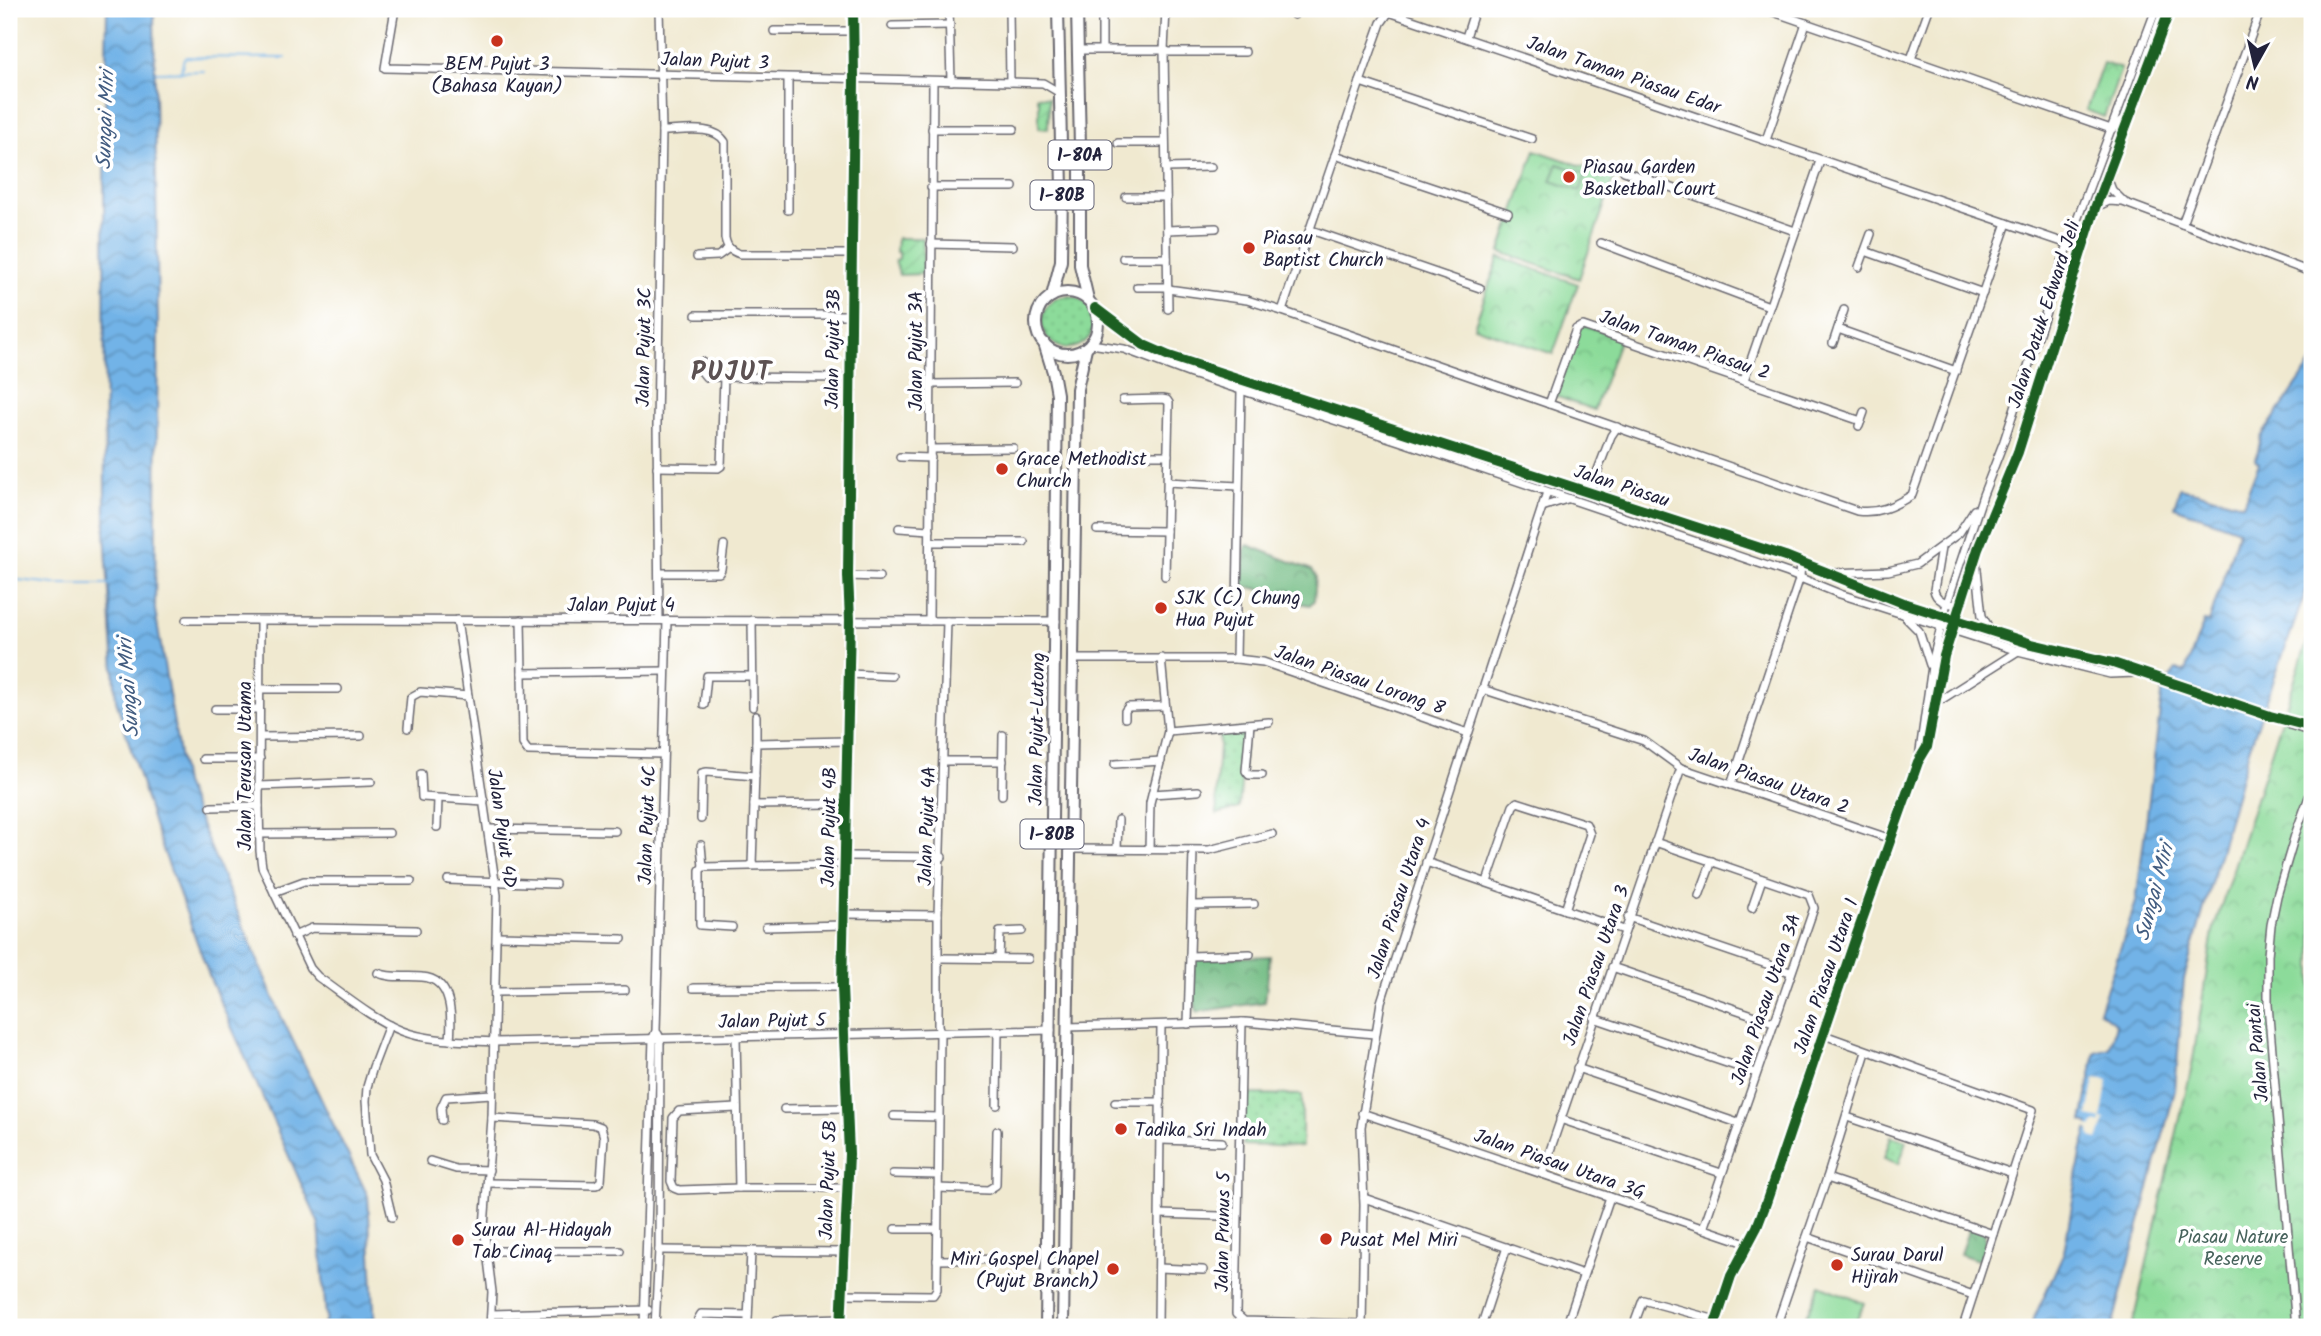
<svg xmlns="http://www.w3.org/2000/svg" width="2321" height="1336" font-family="Kalam,sans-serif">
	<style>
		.grass { fill: url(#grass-dots); stroke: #577e6a; stroke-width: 2 }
		.forest { fill: url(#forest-crowns); stroke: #4a6e5e; stroke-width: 2 }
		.park { fill: url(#park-crowns); stroke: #577e6a; stroke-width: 2 }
		.garden { fill: url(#garden-furrows); stroke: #577e6a; stroke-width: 2 }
		.pitch { fill: #8cdb9a; stroke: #577e6a; stroke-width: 2 }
		.water { fill: url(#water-waves); stroke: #4a6a91; stroke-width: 2 }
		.pier { fill: #f0e9d0 }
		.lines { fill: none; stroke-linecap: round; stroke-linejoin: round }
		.stream { stroke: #72b3e7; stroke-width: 2 }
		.minor-casing { stroke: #6a686f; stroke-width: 10 }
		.highway-casing { stroke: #6a686f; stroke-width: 14 }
		.minor { stroke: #fff; stroke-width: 7 }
		.highway { stroke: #fff; stroke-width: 10 }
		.cycleway-casing { stroke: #fff; stroke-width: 15 }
		.cycleway { stroke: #1b5e20; stroke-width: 10 }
		.poi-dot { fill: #c8321e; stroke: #fff; stroke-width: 2.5 }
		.labels { text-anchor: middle; stroke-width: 7; stroke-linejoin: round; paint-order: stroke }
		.shield { fill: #fff; stroke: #646476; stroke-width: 2 }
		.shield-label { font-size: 18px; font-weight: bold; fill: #22223b }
		.street-label { font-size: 19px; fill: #22223b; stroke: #fff }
		.poi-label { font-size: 19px; fill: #22223b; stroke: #fff; text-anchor: start }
		.park-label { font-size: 19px; fill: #47635c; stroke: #fff }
		.water-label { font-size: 21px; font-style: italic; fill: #425c80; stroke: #fff }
		.district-label { font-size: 26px; font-weight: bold; letter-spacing: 2px; fill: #5c5152; stroke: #fff }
	</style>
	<defs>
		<pattern id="grass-dots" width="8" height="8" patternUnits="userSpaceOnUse" patternTransform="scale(1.75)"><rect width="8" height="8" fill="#8cdb9a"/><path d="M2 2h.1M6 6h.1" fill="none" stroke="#78bc86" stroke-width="1.8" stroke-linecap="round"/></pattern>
		<pattern id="forest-crowns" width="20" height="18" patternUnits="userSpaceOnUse" patternTransform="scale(1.75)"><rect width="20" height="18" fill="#71bb82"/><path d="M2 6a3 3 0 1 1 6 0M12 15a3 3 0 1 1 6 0" fill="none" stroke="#5c986c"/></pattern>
		<pattern id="park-crowns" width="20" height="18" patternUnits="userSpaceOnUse" patternTransform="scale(1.75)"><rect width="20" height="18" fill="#8cdb9a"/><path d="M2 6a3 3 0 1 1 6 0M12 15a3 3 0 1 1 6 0" fill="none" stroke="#78bc86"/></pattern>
		<pattern id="garden-furrows" width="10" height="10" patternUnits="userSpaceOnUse" patternTransform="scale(1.75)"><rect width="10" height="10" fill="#8cdb9a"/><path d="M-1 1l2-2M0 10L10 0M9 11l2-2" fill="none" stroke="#78bc86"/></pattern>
		<pattern id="water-waves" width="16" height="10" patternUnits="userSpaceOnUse" patternTransform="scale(1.75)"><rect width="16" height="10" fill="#72b3e7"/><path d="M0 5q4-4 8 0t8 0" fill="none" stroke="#5d91bc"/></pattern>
	</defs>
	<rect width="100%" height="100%" fill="#fff"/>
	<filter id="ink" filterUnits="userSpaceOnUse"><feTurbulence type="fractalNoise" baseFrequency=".0143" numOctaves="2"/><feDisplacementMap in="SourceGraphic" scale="14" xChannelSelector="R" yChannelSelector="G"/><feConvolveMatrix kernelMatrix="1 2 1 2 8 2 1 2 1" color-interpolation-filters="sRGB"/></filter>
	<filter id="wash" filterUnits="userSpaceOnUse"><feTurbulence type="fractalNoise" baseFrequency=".00686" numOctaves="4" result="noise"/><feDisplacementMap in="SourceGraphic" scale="28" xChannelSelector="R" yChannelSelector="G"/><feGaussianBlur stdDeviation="1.57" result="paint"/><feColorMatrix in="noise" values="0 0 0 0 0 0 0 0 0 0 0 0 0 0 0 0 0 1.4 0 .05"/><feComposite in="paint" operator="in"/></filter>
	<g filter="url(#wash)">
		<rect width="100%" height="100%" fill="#f0e9d0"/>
		<g class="grass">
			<circle cx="1068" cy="322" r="26"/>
			<path d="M1246 729 1239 808 1217 814 1216 789 1220 732Z"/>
			<path d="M1245 1094 1302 1095V1147L1243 1145Z"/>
			<path d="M1891 1136 1907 1141 1899 1164 1884 1158Z"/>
		</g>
		<g class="forest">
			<path d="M1248 545 1312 570 1316 576 1314 600 1310 605 1298 603 1296 598H1287L1282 594 1244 586 1242 583 1245 547Z"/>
			<path d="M1270 956 1265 1002 1197 1012 1193 995 1194 959Z"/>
			<path d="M1969 1228 1985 1233V1249L1980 1261 1960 1254Z"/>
		</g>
		<g class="park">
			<path d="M2103 63 2121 69 2104 117 2086 110Z"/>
			<path d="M1535 150 1614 177 1579 279 1500 252Z"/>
			<path d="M1499 257 1578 284 1553 354 1474 327Z"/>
			<path d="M1581 324 1620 338 1594 410 1555 396Z"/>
			<path d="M2312 627V1327H2132L2192 1066 2213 931Z"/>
		</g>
		<g class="garden">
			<path d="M1037 96 1049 98 1048 129 1039 128V101L1037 100Z"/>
			<path d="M897 238H923V274L899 275 895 260 899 259V252H896Z"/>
		</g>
		<g class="pitch">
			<path d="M1558 164 1586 174 1580 191 1551 181Z"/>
			<path d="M1820 1285 1864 1303 1854 1327H1802Z"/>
		</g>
		<g class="water">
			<path d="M107 9H154L158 331 155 610 184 784 281 1016 368 1196 375 1327H323L326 1318 319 1224 212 983 154 825 116 700 105 533 104 164Z"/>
			<path d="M2312 363V574L2249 749 2184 979 2175 1090 2112 1327H2030L2064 1252 2082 1148 2089 1124 2082 1122 2095 1052 2110 1048 2116 1024 2099 1011 2136 902 2163 687 2176 670 2185 672 2204 621 2209 622 2239 530 2174 507 2180 488 2243 504 2259 463 2256 460 2261 437Z"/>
		</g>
		<path class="pier" d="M2095 1078 2108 1080 2101 1118 2105 1119 2098 1140 2091 1138 2090 1131 2081 1125 2082 1124 2092 1127 2096 1122 2100 1123 2101 1119 2088 1116Z"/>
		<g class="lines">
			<g class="stream">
				<path d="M181 71 184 58 187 57 286 58"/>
				<path d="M156 72 204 71"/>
				<path d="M9 579 55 584H109"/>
			</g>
		</g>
	</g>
	<g filter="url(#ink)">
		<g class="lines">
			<g class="minor-casing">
				<g id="minor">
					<path d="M395 9 385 68 1010 82 1043 83 1060 93"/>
					<path d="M949 9 951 81"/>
					<path d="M1009 9 1010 82"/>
					<path d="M1166 9 1164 50 1168 309"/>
					<path d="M1765 9 2111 129"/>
					<path d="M1294 15V9"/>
					<path d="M892 26 950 25"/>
					<path d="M774 31H853"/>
					<path d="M1466 37 1475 9"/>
					<path d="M1102 49V9"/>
					<path d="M1078 50H1164L1169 52H1245"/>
					<path d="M1911 59 1929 9"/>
					<path d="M1360 82 1532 139"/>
					<path d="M932 129H1014"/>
					<path d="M2112 129 2124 119 2164 9"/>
					<path d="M662 131C681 131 715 124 725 142V238C727 248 731 251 740 254H851"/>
					<path d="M1766 140 1806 23"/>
					<path d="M1118 143H1165"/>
					<path d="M1335 155 1508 213"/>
					<path d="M1165 168 1211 167"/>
					<path d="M1624 171 1795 231"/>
					<path d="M2107 177 2112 190 2123 201"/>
					<path d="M931 187H1013"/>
					<path d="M1126 197H1166"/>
					<path d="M2096 207 2109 201 2123 202 2305 270"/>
					<path d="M788 210V78"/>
					<path d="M2182 224 2261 9"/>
					<path d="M1167 230 1216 228"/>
					<path d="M1311 230 1480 288"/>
					<path d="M1601 243 1769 306"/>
					<path d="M931 244 1013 246"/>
					<path d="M1865 251 1983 293"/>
					<path d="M697 257 718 256 729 248"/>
					<path d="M1123 258H1167"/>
					<path d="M1859 267 1871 234"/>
					<path d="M1137 287H1168"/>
					<path d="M1168 289 1247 300 1282 311 1857 511C1878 514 1894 506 1912 495L2007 223"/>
					<path d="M1095 308 1144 345 1169 356 1785 556 1906 604 2032 644 2113 663 2270 716 2312 727"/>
					<path d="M1282 311 1360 82 1381 23 1389 12 2068 244 2087 231"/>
					<path d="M696 315H850"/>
					<path d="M1838 329 1956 371"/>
					<path d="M1833 343 1844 310"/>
					<path d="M1091 344 1124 349 1191 374 1399 441 1788 573 1840 594 2018 651 2110 674 2136 673"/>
					<path d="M702 362V372L706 377 849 378"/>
					<path d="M1744 380 1820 161"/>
					<path d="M931 384 1015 383"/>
					<path d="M1123 400 1162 399 1167 400 1169 403 1165 576"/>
					<path d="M1549 404 1576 329 1583 326 1861 421"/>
					<path d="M1859 426 1864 412"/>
					<path d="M931 449 1013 448"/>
					<path d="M1120 455H1168"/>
					<path d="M900 457 931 458"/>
					<path d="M657 467 718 468 721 466 724 377"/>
					<path d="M1598 475 1599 484 1612 501"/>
					<path d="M1168 482 1238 486"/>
					<path d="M1568 486 1594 479"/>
					<path d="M1589 493 1611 436 1617 427"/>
					<path d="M1542 507 1567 499"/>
					<path d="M899 528 930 530"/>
					<path d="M1097 530 1166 531"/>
					<path d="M930 542H1024"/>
					<path d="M1941 548 1934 590C1936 602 1949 603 1959 606"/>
					<path d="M1976 560 1982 616 1991 631"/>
					<path d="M659 573H719L721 569 724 545"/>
					<path d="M1831 573 1888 571 1917 564 1959 533 1974 510"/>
					<path d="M848 576 879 577"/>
					<path d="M1906 618 1919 631 1930 665"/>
					<path d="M186 620 1056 621"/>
					<path d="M457 620 497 895 492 1118 484 1227 492 1292 490 1327"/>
					<path d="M521 620 522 673 665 671"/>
					<path d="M659 620 657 425 662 131 659 9"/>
					<path d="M752 620 753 707"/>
					<path d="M929 621 933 81"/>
					<path d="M260 622 259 806 260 851 262 867 310 968 318 977C344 995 372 1019 402 1031 430 1042 464 1040 495 1042L1051 1030"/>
					<path d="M1072 659H1236L1263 662 1468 733"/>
					<path d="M1236 659 1241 390"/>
					<path d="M522 673 523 744 528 751 663 754"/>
					<path d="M849 674 892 676"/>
					<path d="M259 689H338"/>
					<path d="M1482 689 1644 741 1681 768 1891 839"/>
					<path d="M1936 703 2018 651"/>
					<path d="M704 705 707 676H752"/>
					<path d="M215 709H259"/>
					<path d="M1125 718V711L1128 707 1165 706"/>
					<path d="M1250 724 1246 771 1249 775H1262"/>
					<path d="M2290 725 2312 732"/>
					<path d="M408 728 411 697 420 692 468 696"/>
					<path d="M1168 731 1269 722"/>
					<path d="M260 737 361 736"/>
					<path d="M756 743V716"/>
					<path d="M1919 758 1933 659 1947 603 1983 495 2004 441 2068 244 2156 9"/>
					<path d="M203 759H260"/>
					<path d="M944 761H1003"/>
					<path d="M1115 764 1161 761"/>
					<path d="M421 774 422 797 484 801"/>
					<path d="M1731 785 1800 577 1801 562"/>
					<path d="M259 786 371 782"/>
					<path d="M1152 794 1198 791"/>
					<path d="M1002 795 1003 735"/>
					<path d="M754 805 834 804"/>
					<path d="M211 807 259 806"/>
					<path d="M701 819 702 773 707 772 755 776"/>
					<path d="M437 827 438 799"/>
					<path d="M489 829 615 831"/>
					<path d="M259 834 389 833"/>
					<path d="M1655 842 1809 895 1814 908 1703 1229"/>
					<path d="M701 845 703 867"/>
					<path d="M1069 849 1209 850 1272 834"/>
					<path d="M1117 849 1118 820"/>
					<path d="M1149 850 1150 803 1168 731 1161 658"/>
					<path d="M845 856 942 857"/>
					<path d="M1426 862 1624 930"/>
					<path d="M752 865 756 743 847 741"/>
					<path d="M448 880 555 884"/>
					<path d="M1487 882 1513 806 1517 802 1586 824 1590 834 1565 910"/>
					<path d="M274 892 304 881H411"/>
					<path d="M1699 896 1712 861"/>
					<path d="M1192 905 1254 904"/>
					<path d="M1752 908 1762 879"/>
					<path d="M843 914 938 915"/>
					<path d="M1628 917 1790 972"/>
					<path d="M732 927 700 925V870L703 867 844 864"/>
					<path d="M766 927 843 925"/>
					<path d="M294 936 312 928 416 930"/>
					<path d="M497 936 622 939"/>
					<path d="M1190 956 1250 954"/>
					<path d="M940 958 1028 959"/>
					<path d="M999 958 1000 932 1022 931"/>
					<path d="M1612 967 1773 1022"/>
					<path d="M378 973C392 979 407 975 422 977 453 979 452 1018 450 1040"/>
					<path d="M693 988 842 987"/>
					<path d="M496 992 625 990"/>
					<path d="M1594 1018 1756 1073"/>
					<path d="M1242 1022 1236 1314 1244 1321 1362 1324"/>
					<path d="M1188 1024 1193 851"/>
					<path d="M389 1025 373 1067 367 1087 366 1101 370 1155 383 1180 392 1217"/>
					<path d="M1067 1027 1245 1022 1374 1034"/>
					<path d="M1824 1035 2033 1110 1963 1327"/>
					<path d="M736 1037 739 1188"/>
					<path d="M1577 1068 1738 1123"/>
					<path d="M1115 1102H1161"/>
					<path d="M997 1105 998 1031"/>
					<path d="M737 1108 679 1111 673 1118 671 1181 674 1188 679 1190 739 1188H847"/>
					<path d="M784 1109 847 1108"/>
					<path d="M1362 1113 1746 1243"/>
					<path d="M894 1116 939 1117"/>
					<path d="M1847 1117 2012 1173"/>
					<path d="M1560 1119 1721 1173"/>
					<path d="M442 1120 441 1108 446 1097 492 1094"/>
					<path d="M1161 1140 1222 1142"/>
					<path d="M430 1161 456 1169 489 1170"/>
					<path d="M893 1174 938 1175"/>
					<path d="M1542 1174 1681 768"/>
					<path d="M1827 1178 1993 1234"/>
					<path d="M488 1183 596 1185 601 1181 604 1137 601 1127 593 1124 492 1118"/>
					<path d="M938 1188 988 1190 996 1185 997 1131"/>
					<path d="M1364 1198 1583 1274"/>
					<path d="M1160 1214 1219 1216"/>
					<path d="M895 1229H937"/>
					<path d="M1807 1237 1973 1295"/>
					<path d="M659 1250 843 1252"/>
					<path d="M488 1251H620"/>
					<path d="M937 1260 1027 1259"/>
					<path d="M1159 1268 1203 1270"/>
					<path d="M842 1294 933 1295 937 1289 940 1033 938 1025V915L947 621"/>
					<path d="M492 1314 648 1310"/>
					<path d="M748 1320 751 1251"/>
					<path d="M777 1320 841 1318"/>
					<path d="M748 1324 701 1322 698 1319 701 1314 748 1315"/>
					<path d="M644 1327 653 1038 656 1031 667 620"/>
					<path d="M655 1327 659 1250 660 1038 658 1034"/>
					<path d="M841 1327 849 1154 842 987 850 620 848 576 854 78 853 9"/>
					<path d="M1158 1327 1161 1025"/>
					<path d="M1362 1327 1364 1205 1361 1127 1381 1002 1547 492"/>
					<path d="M1481 1327 1507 1247"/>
					<path d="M1566 1327 1610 1197"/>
					<path d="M1633 1327 1643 1300 1716 1320"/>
					<path d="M1714 1327 1731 1276 1757 1227 1765 1206 1856 937 1918 762 1927 747 1944 656 1978 549 2018 452 2095 208 2170 9"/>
					<path d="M1776 1327 1827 1178 1866 1052"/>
					<path d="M2296 1327 2268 1005V955L2271 925 2277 896 2295 835 2310 794 2312 782"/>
				</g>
			</g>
			<g class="highway-casing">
				<g id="highway">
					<path d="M1077 9 1080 147V265L1088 299"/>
					<circle cx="1067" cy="323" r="31"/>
					<path d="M1052 296 1061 261 1062 189 1058 9"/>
					<path d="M1044 343 1053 372 1057 394 1046 1327"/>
					<path d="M1063 1327 1077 389 1086 348"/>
				</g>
			</g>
			<use href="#minor" class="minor"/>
			<use href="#highway" class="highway"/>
			<g class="cycleway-casing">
				<g id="cycleway">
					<path d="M1095 308 1144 345 1169 356 1785 556 1906 604 2032 644 2113 663 2270 716 2312 727"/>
					<path d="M841 1327 849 1154 842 987 850 620 848 576 854 78 853 9"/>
					<path d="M1714 1327 1731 1276 1757 1227 1765 1206 1856 937 1918 762 1927 747 1944 656 1978 549 2018 452 2095 208 2170 9"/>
				</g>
			</g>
			<use href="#cycleway" class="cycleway"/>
		</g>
	</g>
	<g class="poi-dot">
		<circle cx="497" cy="41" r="7"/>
		<circle cx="1569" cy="177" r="7"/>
		<circle cx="1249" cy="248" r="7"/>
		<circle cx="1002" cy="469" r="7"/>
		<circle cx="1161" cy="608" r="7"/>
		<circle cx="1121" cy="1129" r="7"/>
		<circle cx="1326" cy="1239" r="7"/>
		<circle cx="458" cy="1240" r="7"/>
		<circle cx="1837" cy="1265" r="7"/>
		<circle cx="1113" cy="1269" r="7"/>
	</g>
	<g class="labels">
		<g class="shield">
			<rect x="1048.5" y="140.5" width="63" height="29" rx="5"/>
			<rect x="1030.5" y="180.5" width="63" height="29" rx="5"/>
			<rect x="1020.5" y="819.5" width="63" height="29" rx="5"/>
		</g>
		<g class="shield-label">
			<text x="1080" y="161">1-80A</text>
			<text x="1062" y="201">1-80B</text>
			<text x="1052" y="840">1-80B</text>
		</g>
		<g class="street-label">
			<text transform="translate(715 60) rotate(2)" y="7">Jalan Pujut 3</text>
			<text transform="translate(1624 74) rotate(19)" y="7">Jalan Taman Piasau Edar</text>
			<text transform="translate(2043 314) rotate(-72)" y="7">Jalan Datuk Edward Jeli</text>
			<text transform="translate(1685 344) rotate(19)" y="7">Jalan Taman Piasau 2</text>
			<text transform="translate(643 347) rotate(-89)" y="7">Jalan Pujut 3C</text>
			<text transform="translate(832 349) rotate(-89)" y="7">Jalan Pujut 3B</text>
			<text transform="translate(915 351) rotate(-90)" y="7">Jalan Pujut 3A</text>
			<text transform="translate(1622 485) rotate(18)" y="7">Jalan Piasau</text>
			<text x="621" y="611">Jalan Pujut 4</text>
			<text transform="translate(1360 679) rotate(19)" y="7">Jalan Piasau Lorong 8</text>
			<text transform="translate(1036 729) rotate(-89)" y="7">Jalan Pujut-Lutong</text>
			<text transform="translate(244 766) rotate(-90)" y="7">Jalan Terusan Utama</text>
			<text transform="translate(1769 780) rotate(19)" y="7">Jalan Piasau Utara 2</text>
			<text transform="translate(646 825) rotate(-88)" y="7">Jalan Pujut 4C</text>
			<text transform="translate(926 826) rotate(-88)" y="7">Jalan Pujut 4A</text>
			<text transform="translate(828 827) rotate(-89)" y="7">Jalan Pujut 4B</text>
			<text transform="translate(503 828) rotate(82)" y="7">Jalan Pujut 4D</text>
			<text transform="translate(1398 898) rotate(-72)" y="7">Jalan Piasau Utara 4</text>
			<text transform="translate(1595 965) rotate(-71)" y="7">Jalan Piasau Utara 3</text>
			<text transform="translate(1825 976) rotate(-71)" y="7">Jalan Piasau Utara 1</text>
			<text transform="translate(1765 999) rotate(-71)" y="7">Jalan Piasau Utara 3A</text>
			<text transform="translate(772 1020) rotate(-1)" y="7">Jalan Pujut 5</text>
			<text transform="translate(2257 1053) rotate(-95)" y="7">Jalan Pantai</text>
			<text transform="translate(1560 1163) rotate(19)" y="7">Jalan Piasau Utara 3G</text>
			<text transform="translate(827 1180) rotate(-88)" y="7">Jalan Pujut 5B</text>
			<text transform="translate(1222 1232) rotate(-89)" y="7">Jalan Prunus 5</text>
		</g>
		<g class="poi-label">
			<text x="497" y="70" text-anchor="middle">BEM Pujut 3<tspan x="497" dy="22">(Bahasa Kayan)</tspan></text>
			<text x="1583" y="173">Piasau Garden<tspan x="1583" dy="22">Basketball Court</tspan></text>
			<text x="1263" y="244">Piasau<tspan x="1263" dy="22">Baptist Church</tspan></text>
			<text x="1016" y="465">Grace Methodist<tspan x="1016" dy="22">Church</tspan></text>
			<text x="1175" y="604">SJK (C) Chung<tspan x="1175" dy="22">Hua Pujut</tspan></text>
			<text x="1135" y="1136">Tadika Sri Indah</text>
			<text x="472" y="1236">Surau Al-Hidayah<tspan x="472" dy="22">Tab Cinaq</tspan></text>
			<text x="1340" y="1246">Pusat Mel Miri</text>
			<text x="1851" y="1261">Surau Darul<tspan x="1851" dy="22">Hijrah</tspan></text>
			<text x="1099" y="1265" text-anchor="end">Miri Gospel Chapel<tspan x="1099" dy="22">(Pujut Branch)</tspan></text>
		</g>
		<g class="park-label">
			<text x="2233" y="1243">Piasau Nature<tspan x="2233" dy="22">Reserve</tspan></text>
		</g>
		<g class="water-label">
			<text transform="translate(105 120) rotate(-88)" y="7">Sungai Miri</text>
			<text transform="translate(128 688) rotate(-94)" y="7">Sungai Miri</text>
			<text transform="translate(2154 892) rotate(-75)" y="7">Sungai Miri</text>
		</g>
		<g class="district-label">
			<text x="732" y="380">PUJUT</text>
		</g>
	</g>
	<rect width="2321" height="1336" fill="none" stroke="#fff" stroke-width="35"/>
	<g transform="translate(2255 66) rotate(188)" stroke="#ffffff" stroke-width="5" paint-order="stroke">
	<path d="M0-5L12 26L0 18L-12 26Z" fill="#22223b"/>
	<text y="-10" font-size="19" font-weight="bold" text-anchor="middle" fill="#22223b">N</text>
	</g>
</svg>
